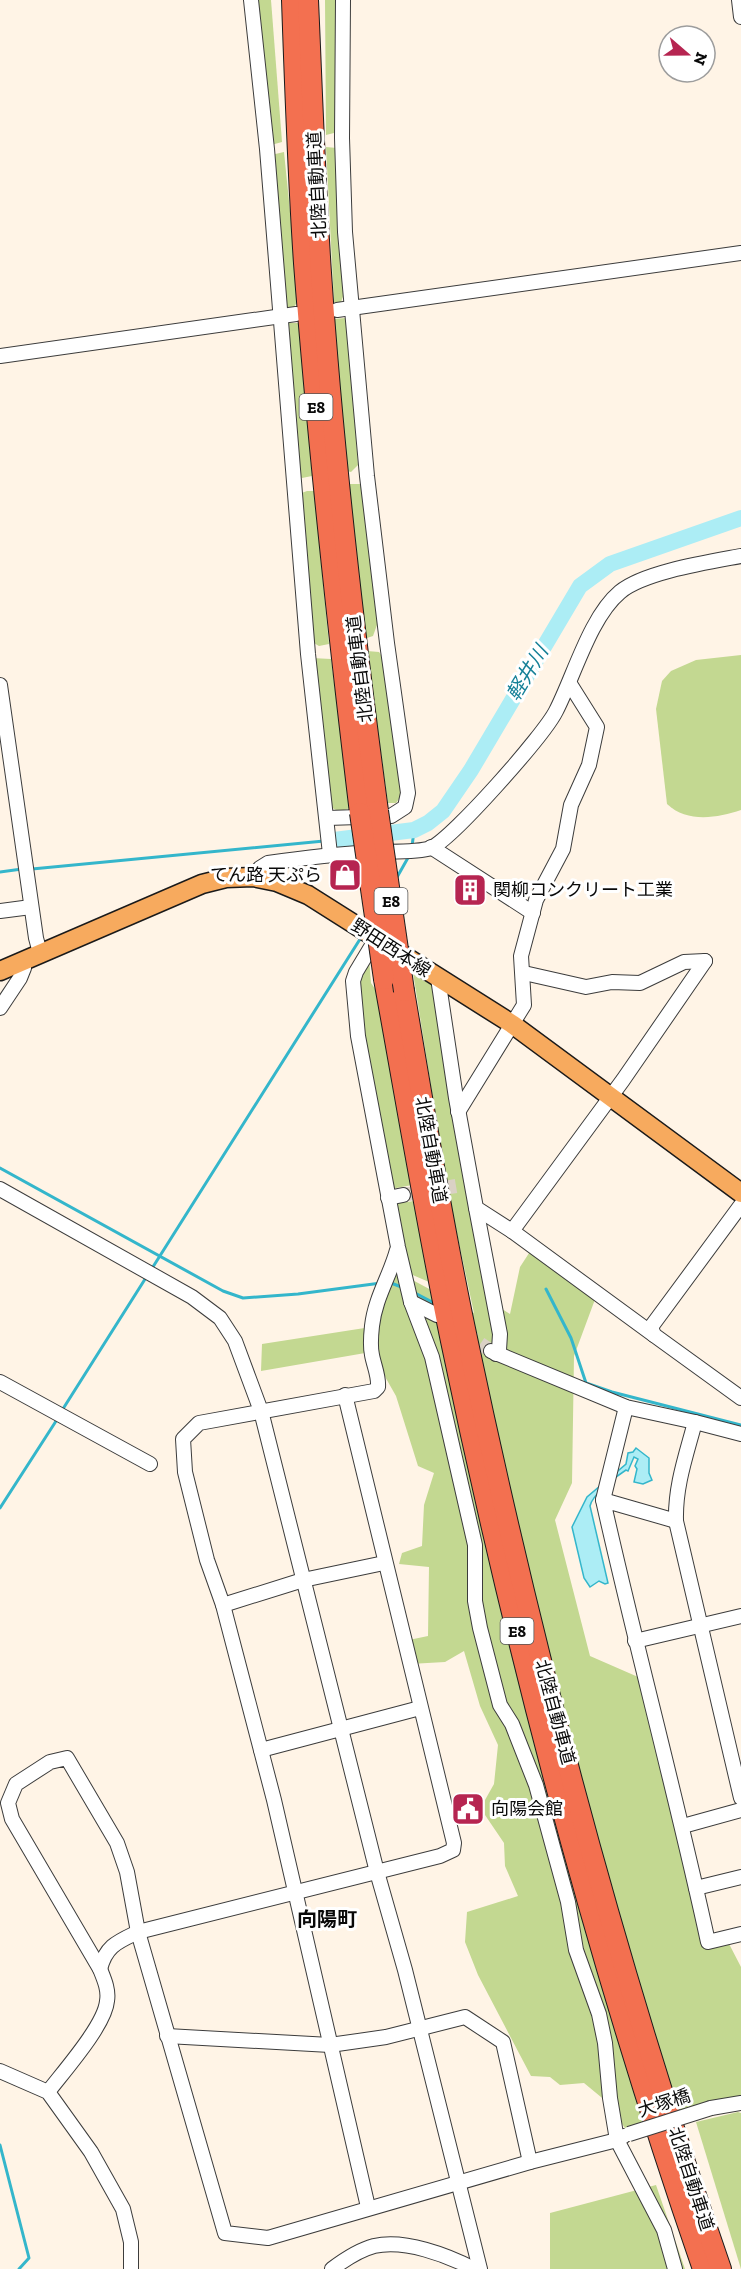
<svg xmlns="http://www.w3.org/2000/svg" width="741" height="2269" font-family="'Zilla Slab','Noto Sans JP',serif">
	<style>
		.forest { fill: #c3d891 }
		.water { fill: #acedf5; stroke: #34b6cb; stroke-width: 1.5 }
		.lines { fill: none; stroke-linecap: round; stroke-linejoin: round }
		.stream { stroke: #34b6cb; stroke-width: 3 }
		.river { stroke: #acedf5; stroke-width: 16 }
		.minor-tunnel { stroke: #dad1c5; stroke-width: 14; stroke-dasharray: 14 7; stroke-linecap: butt }
		.minor-casing { stroke: #3c3c3c; stroke-width: 16 }
		.major-casing { stroke: #1a1a1a; stroke-width: 21 }
		.highway-casing { stroke: #1a1a1a; stroke-width: 22 }
		.minor { stroke: #fff; stroke-width: 14 }
		.major { stroke: #f7aa5e; stroke-width: 18 }
		.highway { stroke: #f37050; stroke-width: 20 }
		.minor-bridge-casing { stroke: #3c3c3c; stroke-width: 16; stroke-linecap: butt }
		.highway-bridge-casing { stroke: #1a1a1a; stroke-width: 22; stroke-linecap: butt }
		.minor-bridge { stroke: #fff; stroke-width: 14 }
		.highway-bridge { stroke: #f37050; stroke-width: 20 }
		.labels { text-anchor: middle; stroke-width: 6; stroke-linejoin: round; paint-order: stroke }
		.shield { fill: #fff; stroke: #535353; stroke-width: 1.5 }
		.shield-label { font-size: 16px; font-weight: bold; fill: #090909 }
		.street-label { font-size: 18px; fill: #090909; stroke: #fff }
		.poi-label { font-size: 18px; fill: #090909; stroke: #fff; text-anchor: start }
		.water-label { font-size: 20px; font-style: italic; fill: #168198; stroke: #fff }
		.neighbourhood-label { font-size: 20px; font-weight: bold; fill: #090909; stroke: #fff }
	</style>
	<rect width="100%" height="100%" fill="#fff4e6"/>
	<g class="forest">
		<path d="M255 0H271L282 142 271 145Z"/>
		<path d="M325 0H338L336 64 337 129 334 133 326 135Z"/>
		<path d="M326 147 337 148 345 291 341 302H334Z"/>
		<path d="M284 152 299 300 293 308 284 309 271 155Z"/>
		<path d="M345 318 348 328 358 465 351 472 347 471 334 319Z"/>
		<path d="M286 323H299L312 476 302 478 298 474Z"/>
		<path d="M349 484H360L362 488 378 622 373 636 364 639Z"/>
		<path d="M307 491H314L329 644 319 646 312 642 299 494Z"/>
		<path d="M367 651 379 652 387 664 401 796 396 803H388Z"/>
		<path d="M741 655V810C717 818 687 823 667 804L656 709 662 681 671 671 696 660Z"/>
		<path d="M312 658 331 659 350 808C343 811 337 812 331 807Z"/>
		<path d="M369 959 371 983 382 999 412 1185 391 1189 363 1035 359 980Z"/>
		<path d="M411 960 438 978 494 1304 510 1314 520 1267 533 1247 597 1294 574 1356 572 1483 555 1520 590 1656 645 1680 708 1942 726 1938 741 1967V2103L629 2134 607 2102 584 2083 560 2085 550 2077 531 2076 478 1975 465 1942 467 1912 518 1896 505 1866 504 1843 485 1815V1800L494 1784 498 1745 480 1706 464 1651 445 1662 410 1664 404 1641 428 1636 429 1567 399 1564 402 1553 422 1546 424 1505 434 1473 418 1466 396 1396 371 1352 261 1371 262 1344 371 1327 392 1269 474 1313 447 1187Z"/>
		<path d="M414 1201 429 1282 408 1273 393 1204Z"/>
		<path d="M738 2112 741 2113V2269L696 2122Z"/>
		<path d="M656 2185 685 2269H550V2213Z"/>
	</g>
	<path class="water" d="M636 1448 649 1458V1473L652 1480 643 1484 634 1482 637 1469 635 1466 638 1459 634 1457 628 1471 626 1470C615 1477 592 1495 590 1506L608 1583 605 1584 599 1581 590 1587 584 1578 572 1527 587 1497 626 1464 628 1453 633 1452Z"/>
	<g class="lines">
		<g class="stream">
			<path d="M412 847 414 830"/>
			<path d="M32 869 324 841"/>
			<path d="M0 872 22 869"/>
			<path d="M396 879 409 856"/>
			<path d="M0 1168 223 1291 243 1298 298 1294 381 1283"/>
			<path d="M151 1270 362 936"/>
			<path d="M391 1283 404 1288"/>
			<path d="M546 1289 571 1338 586 1383 612 1392 741 1425"/>
			<path d="M415 1293 436 1304"/>
			<path d="M61 1412 147 1276"/>
			<path d="M0 1508 58 1418"/>
			<path d="M0 2145 29 2258 19 2269"/>
		</g>
		<path class="river" d="M334 840 414 830 428 823 443 811 471 770 580 586 610 564 741 518"/>
		<g class="minor-tunnel">
			<path d="M403 1195 456 1186"/>
			<path d="M463 1332 491 1351"/>
		</g>
		<g class="minor-casing">
			<g id="minor">
				<path d="M251 0 267 149 308 654 330 854"/>
				<path d="M739 0 741 17"/>
				<path d="M337 310 741 253"/>
				<path d="M0 356 296 314"/>
				<path d="M0 685 36 938 40 953"/>
				<path d="M327 818 391 816 405 807 408 793 387 643 367 476 345 232 342 138 343 0"/>
				<path d="M431 847 533 913"/>
				<path d="M253 877 260 868 268 863C303 858 337 854 372 852 388 851 417 853 431 848 453 838 544 735 556 711 574 676 590 617 620 592 644 572 709 562 741 556"/>
				<path d="M0 911 31 907"/>
				<path d="M377 937 356 972 353 981 358 1036 398 1247 411 1302 432 1357 475 1545V1601L480 1628 500 1705 512 1724 536 1785 568 1902 576 1950 599 2014 605 2043 610 2098 617 2140 664 2230 675 2269"/>
				<path d="M524 973 586 987 612 982 640 983 684 962 705 961"/>
				<path d="M438 978 456 1098 476 1208 512 1231 654 1335"/>
				<path d="M0 1008 20 978 24 968 21 962"/>
				<path d="M458 1112 524 1005 521 956 536 900 563 849 571 805 589 765 597 727 570 684"/>
				<path d="M0 1189 192 1297 220 1318 235 1341 261 1411 377 1872 405 1970 480 2269"/>
				<path d="M388 1198 403 1195"/>
				<path d="M741 1205 651 1327 654 1335 741 1398"/>
				<path d="M476 1208 500 1334 499 1350 496 1354"/>
				<path d="M512 1231 623 1080 705 961"/>
				<path d="M411 1302 437 1315"/>
				<path d="M491 1351 626 1407 695 1422"/>
				<path d="M0 1382 150 1464"/>
				<path d="M741 1434 695 1422C686 1456 675 1486 676 1521L741 1798"/>
				<path d="M603 1500 626 1407"/>
				<path d="M676 1521 603 1500C636 1648 676 1794 708 1942L741 1934"/>
				<path d="M223 1605 303 1580 384 1563"/>
				<path d="M635 1641 741 1616"/>
				<path d="M261 1750 420 1708"/>
				<path d="M683 1826 741 1810"/>
				<path d="M696 1888 741 1877"/>
				<path d="M100 1969C106 1946 117 1942 138 1932L440 1856 453 1850 454 1843 345 1395"/>
				<path d="M167 2036 330 2045 386 2037 465 2017 503 2042 530 2162"/>
				<path d="M0 2071 48 2092 91 2152 123 2209 131 2242V2269"/>
				<path d="M48 2092C64 2071 105 2025 107 2001 109 1990 104 1979 100 1969L12 1819 8 1803 16 1784 50 1762 67 1758 117 1843 127 1872 138 1932 225 2233 268 2238 530 2162 617 2140 624 2136"/>
				<path d="M711 2108 741 2103"/>
				<path d="M368 2207 274 1800 223 1605 207 1560 185 1472 183 1439 199 1423 374 1391 378 1387C379 1376 374 1366 372 1355 370 1346 371 1335 372 1326 375 1298 390 1276 397 1250"/>
				<path d="M332 2269C344 2260 359 2250 374 2246 405 2239 447 2255 474 2269"/>
			</g>
		</g>
		<g class="major-casing">
			<path id="major" d="M0 971 202 884 226 878 253 877 277 882 308 895 512 1024 741 1193"/>
		</g>
		<g class="highway-casing">
			<g id="highway">
				<path d="M292 0C295 88 298 175 304 263 318 447 338 630 360 813"/>
				<path d="M308 0C312 91 315 182 321 273 333 453 354 632 378 811"/>
				<path d="M384 979C406 1100 426 1221 451 1341 516 1654 598 1966 703 2269"/>
				<path d="M404 991C424 1109 443 1226 468 1343 534 1656 616 1967 721 2269"/>
			</g>
		</g>
		<use href="#minor" class="minor"/>
		<use href="#major" class="major"/>
		<use href="#highway" class="highway"/>
		<g class="minor-bridge-casing">
			<path id="minor-bridge" d="M629 2134 711 2108"/>
		</g>
		<g class="highway-bridge-casing">
			<g id="highway-bridge">
				<path d="M378 811 404 991"/>
				<path d="M360 813 384 979"/>
			</g>
		</g>
		<use href="#minor-bridge" class="minor-bridge"/>
		<use href="#highway-bridge" class="highway-bridge"/>
	</g>
	<defs>
		<g id="shop-square" transform="scale(1.725)"><rect x="-9" y="-9" width="18" height="18" rx="4" fill="#b62551" stroke="#fff"/><path d="M-5-2.5h2.3a2.7 3.5 0 0 1 5.4 0H5L5.5 6h-11ZM-1.5-2.5h3a1.5 2.3 0 0 0-3 0Z" fill="#fff"/></g>
		<g id="building-square" transform="scale(1.725)"><rect x="-9" y="-9" width="18" height="18" rx="4" fill="#b62551" stroke="#fff"/><path d="M-4-6H4V6H1V3H-1V6H-4ZM-2.5-4.3h1.7v1.8h-1.7ZM.8-4.3h1.7v1.8H.8ZM-2.5-1h1.7V.8h-1.7ZM.8-1h1.7V.8H.8Z" fill="#fff"/></g>
		<g id="civic-square" transform="scale(1.725)"><rect x="-9" y="-9" width="18" height="18" rx="4" fill="#b62551" stroke="#fff"/><path d="M-.6-6.5H3V-4.5H.6V-3L4-1V1h2V6H-6V1h2V-1L-.6-3ZM-1.2 2.5V6h2.4V2.5Z" fill="#fff"/></g>
	</defs>
	<g fill-rule="evenodd">
		<use href="#shop-square" x="345" y="875"/>
		<use href="#building-square" x="470" y="890"/>
		<use href="#civic-square" x="468" y="1809"/>
	</g>
	<g class="labels">
		<g class="shield">
			<rect x="299.5" y="394" width="33" height="26" rx="4.5"/>
			<rect x="374.5" y="888" width="33" height="26" rx="4.5"/>
			<rect x="500.5" y="1618" width="33" height="26" rx="4.5"/>
		</g>
		<g class="shield-label">
			<text x="316" y="413">E8</text>
			<text x="391" y="907">E8</text>
			<text x="517" y="1637">E8</text>
		</g>
		<g class="street-label">
			<text transform="translate(317 185) rotate(-93)" y="6">北陸自動車道</text>
			<text transform="translate(360 669) rotate(-97)" y="6">北陸自動車道</text>
			<text transform="translate(391 948) rotate(33)" y="6">野田西本線</text>
			<text transform="translate(431 1150) rotate(80)" y="6">北陸自動車道</text>
			<text transform="translate(555 1712) rotate(75)" y="6">北陸自動車道</text>
			<text transform="translate(664 2103) rotate(-18)" y="6">大塚橋</text>
			<text transform="translate(691 2179) rotate(72)" y="6">北陸自動車道</text>
		</g>
		<g class="poi-label">
			<text x="322" y="881" text-anchor="end">てん路 天ぷら</text>
			<text x="493" y="896">関柳コンクリート工業</text>
			<text x="491" y="1815">向陽会館</text>
		</g>
		<g class="water-label">
			<text transform="translate(527 673) rotate(-59)" y="7">軽井川</text>
		</g>
		<g class="neighbourhood-label">
			<text x="327" y="1926">向陽町</text>
		</g>
	</g>
	<g transform="translate(687 54) rotate(110)"><circle r="28" fill="#ffffff" stroke="#9d9d9d" stroke-width="1.5"/>
	<path d="M0-4.5L10 22L0 15L-10 22Z" fill="#b62551"/>
	<text y="-9" font-size="16" font-weight="bold" text-anchor="middle" fill="#090909">N</text>
	</g>
</svg>
